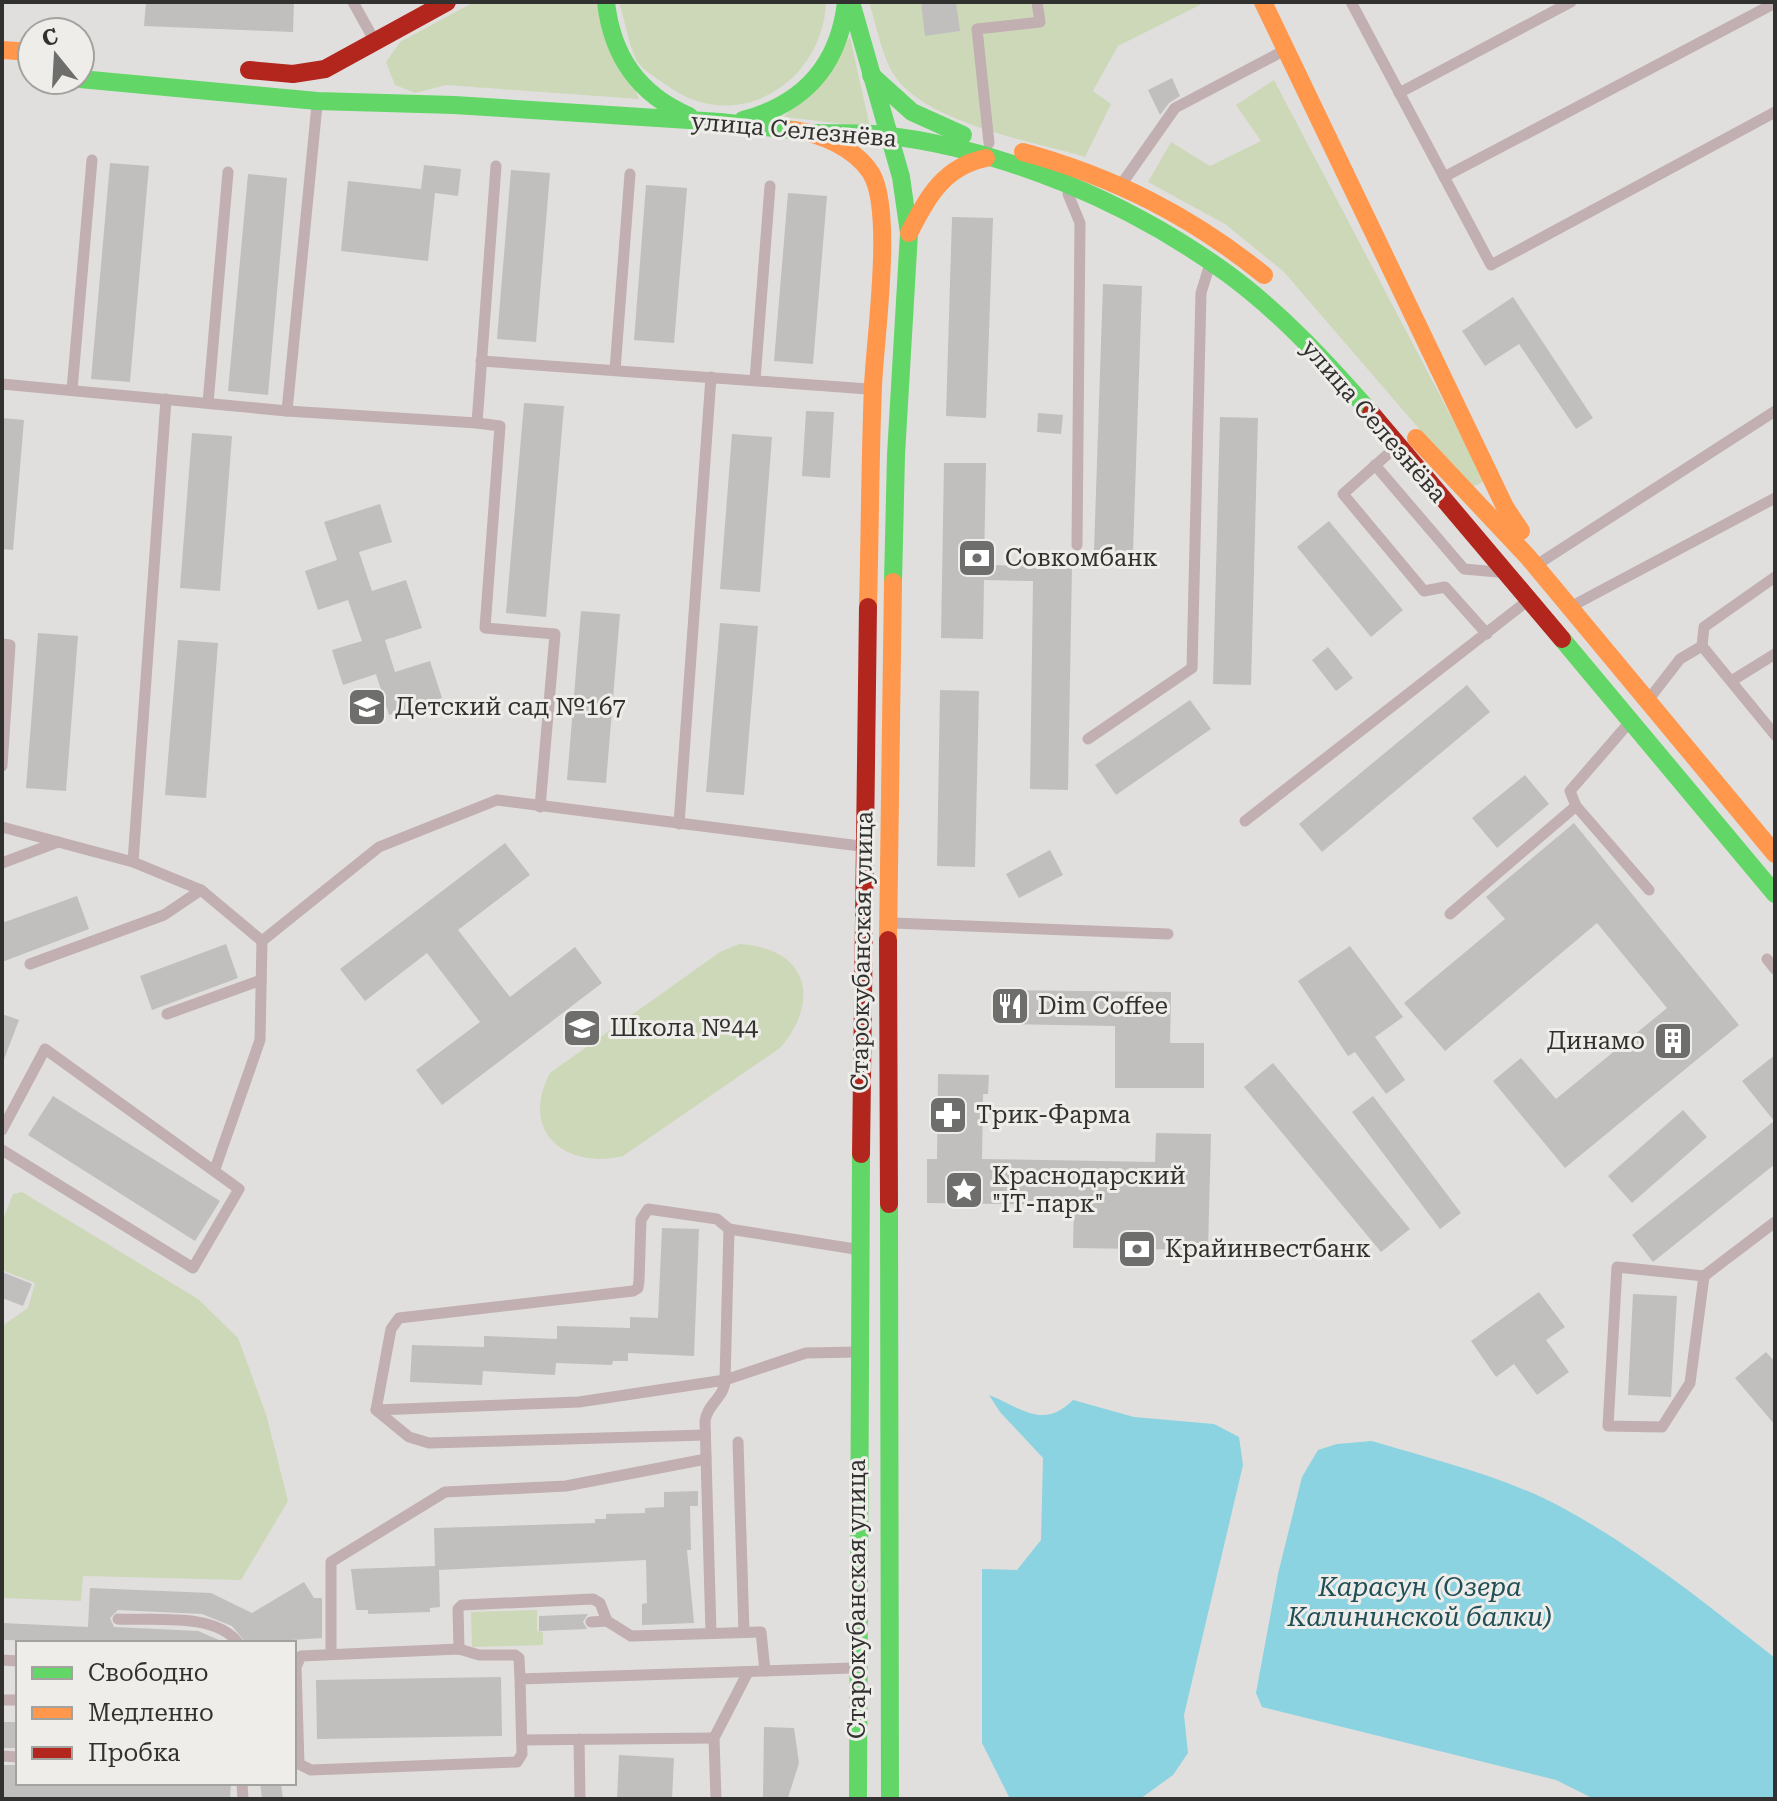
<svg xmlns="http://www.w3.org/2000/svg" width="1777" height="1801" font-family="'Roboto Serif',serif">
	<style>
		.green { fill: #cdd8b8 }
		.water { fill: #8bd3e0 }
		.building { fill: #c0bfbe }
		.lines { fill: none; stroke-linecap: round; stroke-linejoin: round }
		.lane { stroke: #c1afb1; stroke-width: 11 }
		.fast { stroke: #63d668; stroke-width: 18 }
		.slow { stroke: #ff974d; stroke-width: 18 }
		.jam { stroke: #b3261e; stroke-width: 18 }
		.labels { text-anchor: middle; stroke-width: 6; stroke-linejoin: round; paint-order: stroke }
		.street-label { font-size: 24px; fill: #31312f; stroke: #eeede9 }
		.poi-label { font-size: 24px; fill: #31312f; stroke: #eeede9; text-anchor: start }
		.water-label { font-size: 26px; font-style: italic; fill: #204f57; stroke: #eeede9 }
	</style>
	<rect width="100%" height="100%" fill="#e0dfdd"/>
	<g class="green">
		<path d="M474 2H597L639 99 446 85 415 93 395 85 386 62 400 42Z"/>
		<path d="M619 2H826C823 85 733 137 665 84 657 78 642 70 637 61 628 44 625 20 619 2Z"/>
		<path d="M869 2H1206L1118 46 1093 91 1111 104 1085 157C1031 141 921 122 892 72 881 52 876 24 869 2Z"/>
		<path d="M850 37 870 127 784 117Z"/>
		<path d="M1274 80 1485 481 1470 488 1284 272 1225 224 1148 182 1171 142 1210 166 1261 141 1236 105Z"/>
		<path d="M739 944C807 948 822 999 780 1048L623 1156C565 1170 519 1132 550 1073L720 952Z"/>
		<path d="M22 1192 198 1299 238 1338 266 1414 288 1501 241 1580 83 1576 81 1601 2 1598V1326L28 1308 35 1283 2 1270V1222L13 1194Z"/>
		<path d="M537 1610V1631L543 1632V1645L472 1647 471 1612Z"/>
	</g>
	<g class="water">
		<path d="M989 1395C1022 1408 1043 1430 1073 1400L1134 1417 1214 1424 1239 1437 1243 1465 1184 1715 1188 1753 1173 1775 1140 1799H1010L982 1743V1569L1017 1570 1041 1540 1043 1458 1000 1412Z"/>
		<path d="M1372 1441C1435 1460 1503 1476 1561 1507 1639 1549 1706 1604 1775 1658V1799H1594L1556 1780 1262 1707 1256 1693 1278 1574 1302 1477 1318 1450 1337 1444Z"/>
	</g>
	<g class="building">
		<path d="M146 2H294L293 32 144 26Z"/>
		<path d="M921 2H956L960 31 925 36Z"/>
		<path d="M1172 78 1180 96 1169 103 1160 115 1148 90Z"/>
		<path d="M110 163 149 166 130 382 91 379Z"/>
		<path d="M424 165 461 169 458 196 435 193 428 261 341 251 348 181 421 189Z"/>
		<path d="M511 170 550 173 536 342 497 339Z"/>
		<path d="M248 174 287 178 268 395 228 391Z"/>
		<path d="M646 185 687 188 674 343 634 340Z"/>
		<path d="M788 193 827 196 813 364 774 361Z"/>
		<path d="M952 217 993 218 986 418 946 416Z"/>
		<path d="M1103 284 1142 286 1133 552 1094 551Z"/>
		<path d="M1513 297 1593 418 1576 429 1519 344 1485 366 1462 331Z"/>
		<path d="M524 403 564 406 546 617 506 613Z"/>
		<path d="M806 411 834 412 830 478 802 476Z"/>
		<path d="M1038 413 1063 415 1061 434 1037 432Z"/>
		<path d="M1220 417 1258 418 1251 685 1213 684Z"/>
		<path d="M2 418 24 420 13 550 2 549Z"/>
		<path d="M192 433 232 436 220 591 180 588Z"/>
		<path d="M732 434 772 437 760 592 720 589Z"/>
		<path d="M944 463H986L984 565 1072 566 1068 790 1030 789 1033 581 984 580 983 639 941 638Z"/>
		<path d="M380 504 392 542 359 552 372 591 406 580 422 628 385 640 395 672 430 661 442 698 389 715 376 674 343 685 332 650 362 641 348 600 318 610 305 571 337 560 324 522Z"/>
		<path d="M1329 521 1403 610 1371 637 1297 547Z"/>
		<path d="M581 611 620 614 606 783 567 780Z"/>
		<path d="M720 623 758 626 744 795 706 792Z"/>
		<path d="M38 633 78 636 66 791 26 788Z"/>
		<path d="M178 640 218 643 206 798 165 795Z"/>
		<path d="M1328 647 1353 678 1336 691 1312 660Z"/>
		<path d="M1467 685 1490 712 1322 852 1299 824Z"/>
		<path d="M940 690 979 691 975 867 937 866Z"/>
		<path d="M1190 700 1211 729 1116 795 1095 765Z"/>
		<path d="M1525 775 1549 804 1497 848 1472 818Z"/>
		<path d="M1574 823 1739 1025 1565 1168 1493 1081 1521 1058 1556 1099 1667 1008 1597 923 1445 1051 1404 1003 1505 919 1486 897Z"/>
		<path d="M505 843 530 875 458 930 510 997 575 947 602 983 442 1105 416 1070 480 1022 427 953 365 1001 340 969Z"/>
		<path d="M1050 850 1063 875 1019 898 1006 874Z"/>
		<path d="M77 896 89 929 2 962V923Z"/>
		<path d="M226 944 238 978 152 1010 140 976Z"/>
		<path d="M1350 946 1403 1017 1375 1037 1405 1080 1386 1094 1355 1052 1348 1056 1298 981Z"/>
		<path d="M1002 990 1171 992 1170 1043H1204V1088H1115V1026L1002 1024Z"/>
		<path d="M2 1014 19 1020 3 1062H2Z"/>
		<path d="M1775 1055V1164L1653 1262 1632 1235 1774 1121 1742 1081Z"/>
		<path d="M1273 1063 1410 1229 1381 1252 1244 1087Z"/>
		<path d="M938 1074 989 1075 988 1094H983L982 1159 1155 1162 1156 1133 1211 1134 1208 1250 1073 1248 1074 1205 927 1203V1159H937Z"/>
		<path d="M53 1096 220 1201 195 1241 28 1135Z"/>
		<path d="M1373 1096 1461 1213 1440 1229 1352 1112Z"/>
		<path d="M1683 1110 1707 1137 1632 1203 1608 1176Z"/>
		<path d="M662 1228 699 1229 694 1356 628 1353V1361H613L612 1365 556 1363 555 1375 483 1371 482 1385 410 1382 412 1345 484 1347V1336L557 1339V1326L630 1328V1317L658 1318Z"/>
		<path d="M2 1272 32 1284 23 1306 2 1298Z"/>
		<path d="M1539 1292 1565 1327 1546 1340 1569 1372 1537 1395 1514 1364 1496 1377 1471 1341Z"/>
		<path d="M1633 1294 1677 1296 1671 1397 1628 1395Z"/>
		<path d="M1766 1352 1775 1362V1425L1735 1378Z"/>
		<path d="M698 1491V1506H690L691 1550H687L694 1623 642 1625V1604L647 1603 646 1560 439 1570 440 1607 430 1608V1612L368 1614V1610H356L351 1569 435 1566 434 1528 595 1523V1519H606V1514L645 1513V1508L664 1507V1492Z"/>
		<path d="M304 1582 314 1598H322V1638L246 1643 232 1626 202 1614 118 1610 110 1618 114 1627 198 1631 226 1643 2 1640V1623L88 1627 90 1588 211 1593 252 1613Z"/>
		<path d="M588 1614 583 1622 587 1629 539 1631V1616Z"/>
		<path d="M501 1677 502 1736 317 1739 316 1680Z"/>
		<rect x="2" y="1722" width="16" height="26"/>
		<path d="M764 1727 794 1728 799 1763 788 1798 763 1797Z"/>
		<path d="M619 1755 674 1758 672 1799H617Z"/>
		<path d="M2 1765H18V1783H231L230 1799H2Z"/>
		<path d="M260 1783H281L283 1799H262Z"/>
	</g>
	<g class="lines">
		<g class="lane">
			<path d="M353 2 373 38"/>
			<path d="M1351 2 1491 265 1775 112"/>
			<path d="M1399 93 1571 2"/>
			<path d="M989 143 977 29 1040 22 1037 2"/>
			<path d="M1444 177 1775 3"/>
			<path d="M1123 182 1175 108 1285 50"/>
			<path d="M1068 194 1080 223 1077 545"/>
			<path d="M481 361 868 389"/>
			<path d="M615 370 630 174"/>
			<path d="M755 380 770 186"/>
			<path d="M2 384 287 411 477 423 496 166"/>
			<path d="M72 390 92 160"/>
			<path d="M208 403 228 172"/>
			<path d="M287 411 317 105"/>
			<path d="M477 423 500 426 485 628 555 634 540 807"/>
			<path d="M1397 446 1343 494 1424 591 1445 587 1487 634"/>
			<path d="M1375 465 1464 569 1498 572"/>
			<path d="M1538 564 1775 411"/>
			<path d="M1775 577 1704 627 1702 646 1775 735"/>
			<path d="M1574 605 1775 498"/>
			<path d="M2 644 10 645 2 766"/>
			<path d="M1733 680 1775 654"/>
			<path d="M1649 699 1680 659 1702 646"/>
			<path d="M1088 739 1192 668 1201 293 1209 267"/>
			<path d="M1576 806 1649 890"/>
			<path d="M1245 821 1526 602"/>
			<path d="M679 824 711 377"/>
			<path d="M2 827 133 862 201 890 262 941 379 847 497 800 860 846"/>
			<path d="M133 862 166 399"/>
			<path d="M2 863 58 842"/>
			<path d="M1450 914 1576 806 1570 791 1628 724"/>
			<path d="M893 923 1168 934"/>
			<path d="M1767 959 1775 969"/>
			<path d="M30 964 164 915 201 890"/>
			<path d="M167 1014 261 980"/>
			<path d="M2 1130 45 1049 239 1189 193 1268 2 1150"/>
			<path d="M215 1169 260 1040 262 941"/>
			<path d="M855 1249 729 1229 725 1380 806 1353 857 1352"/>
			<path d="M1704 1276 1690 1383 1662 1427 1608 1426 1617 1267 1704 1276 1775 1222"/>
			<path d="M376 1410 579 1402 725 1380C725 1397 707 1404 705 1421L711 1633"/>
			<path d="M705 1435 429 1443 409 1437 376 1410 391 1329 399 1318 633 1291 638 1288 639 1281 641 1220 648 1209 717 1219 729 1229"/>
			<path d="M738 1442 744 1632"/>
			<path d="M118 1619C152 1621 216 1612 238 1643"/>
			<path d="M591 1622 607 1621"/>
			<path d="M459 1649 458 1609 462 1605 593 1599 600 1603 607 1621 631 1636 761 1632 765 1671"/>
			<path d="M331 1653V1562L445 1492 566 1486 706 1459"/>
			<path d="M2 1660 18 1661"/>
			<path d="M520 1679 519 1658 515 1655H479L459 1649 301 1656 296 1667 299 1764 311 1770 517 1762 522 1754 520 1679 853 1668"/>
			<path d="M2 1700H18"/>
			<path d="M579 1739 580 1799"/>
			<path d="M522 1740 714 1738"/>
			<path d="M2 1756 18 1757"/>
			<path d="M242 1783 243 1799"/>
			<path d="M716 1799 714 1738 748 1672"/>
		</g>
		<g class="fast">
			<path d="M606 2C612 56 638 94 689 116"/>
			<path d="M851 2 901 177 909 233 896 455 893 582"/>
			<path d="M871 75 912 112 963 135"/>
			<path d="M80 79 317 101 454 105 720 122 793 130"/>
			<path d="M743 120C804 104 839 65 846 2"/>
			<path d="M816 133C838 134 861 132 883 135 1004 149 1129 202 1228 274 1281 313 1327 363 1371 413"/>
			<path d="M1562 639 1775 894"/>
			<path d="M889 1204 890 1799"/>
			<path d="M858 1799 861 1154"/>
		</g>
		<g class="slow">
			<path d="M1263 2 1505 507 1521 531"/>
			<path d="M2 50 32 52"/>
			<path d="M793 130C820 133 855 148 871 173 894 211 875 338 873 386 870 460 870 533 868 607"/>
			<path d="M1023 152C1114 177 1191 216 1264 275"/>
			<path d="M909 233C928 197 943 167 986 158"/>
			<path d="M1416 438 1528 557 1775 854"/>
			<path d="M888 940 893 582"/>
		</g>
		<g class="jam">
			<path d="M249 70 293 74 325 69 447 2"/>
			<path d="M1371 413 1562 639"/>
			<path d="M888 940 889 1204"/>
			<path d="M861 1154 868 607"/>
		</g>
	</g>
	<defs>
		<g id="bank-square" transform="scale(2)"><rect x="-9" y="-9" width="18" height="18" rx="4" fill="#6e6e6c" stroke="#eeede9"/><path d="M-6-4H6V4H-6ZM0-2.3a2.3 2.3 0 1 0 0 4.6a2.3 2.3 0 1 0 0-4.6Z" fill="#fff"/></g>
		<g id="school-square" transform="scale(2)"><rect x="-9" y="-9" width="18" height="18" rx="4" fill="#6e6e6c" stroke="#eeede9"/><path d="M0-5L7-2L0 1L-7-2ZM-4 1L0 2.5L4 1V4Q0 6-4 4Z" fill="#fff"/></g>
		<g id="restaurant-square" transform="scale(2)"><rect x="-9" y="-9" width="18" height="18" rx="4" fill="#6e6e6c" stroke="#eeede9"/><path d="M-5-6h1v4h1v-4h1v4h1v-4h1v5L-1.5 .5V6h-2V.5L-5-1ZM5-6V6H3V1.5H1.5Q1.5-4 5-6Z" fill="#fff"/></g>
		<g id="building-square" transform="scale(2)"><rect x="-9" y="-9" width="18" height="18" rx="4" fill="#6e6e6c" stroke="#eeede9"/><path d="M-4-6H4V6H1V3H-1V6H-4ZM-2.5-4.3h1.7v1.8h-1.7ZM.8-4.3h1.7v1.8H.8ZM-2.5-1h1.7V.8h-1.7ZM.8-1h1.7V.8H.8Z" fill="#fff"/></g>
		<g id="pharmacy-square" transform="scale(2)"><rect x="-9" y="-9" width="18" height="18" rx="4" fill="#6e6e6c" stroke="#eeede9"/><path d="M-2-6h4v4h4v4h-4v4h-4v-4h-4v-4h4Z" fill="#fff"/></g>
		<g id="sight-square" transform="scale(2)"><rect x="-9" y="-9" width="18" height="18" rx="4" fill="#6e6e6c" stroke="#eeede9"/><path d="M0-6L1.8-2.2L6-1.7L2.9 1.2L3.7 5.4L0 3.3L-3.7 5.4L-2.9 1.2L-6-1.7L-1.8-2.2Z" fill="#fff"/></g>
	</defs>
	<g fill-rule="evenodd">
		<use href="#bank-square" x="977" y="558"/>
		<use href="#school-square" x="367" y="707"/>
		<use href="#restaurant-square" x="1010" y="1006"/>
		<use href="#school-square" x="582" y="1028"/>
		<use href="#building-square" x="1673" y="1041"/>
		<use href="#pharmacy-square" x="948" y="1115"/>
		<use href="#sight-square" x="964" y="1190"/>
		<use href="#bank-square" x="1137" y="1249"/>
	</g>
	<g class="labels">
		<g class="street-label">
			<text transform="translate(794 130) rotate(5)" y="8">улица Селезнёва</text>
			<text transform="translate(1374 421) rotate(49)" y="8">улица Селезнёва</text>
			<text transform="translate(862 951) rotate(-89)" y="8">Старокубанская улица</text>
			<text transform="translate(857 1599) rotate(-90)" y="8">Старокубанская улица</text>
		</g>
		<g class="poi-label">
			<text x="1005" y="566">Совкомбанк</text>
			<text x="395" y="715">Детский сад №167</text>
			<text x="1038" y="1014">Dim Coffee</text>
			<text x="610" y="1036">Школа №44</text>
			<text x="1645" y="1049" text-anchor="end">Динамо</text>
			<text x="976" y="1123">Трик-Фарма</text>
			<text x="992" y="1184">Краснодарский<tspan x="992" dy="28">"IT-парк"</tspan></text>
			<text x="1165" y="1257">Крайинвестбанк</text>
		</g>
		<g class="water-label">
			<text x="1420" y="1596">Карасун (Озера<tspan x="1420" dy="30">Калининской балки)</tspan></text>
		</g>
	</g>
	<rect width="1777" height="1801" fill="none" stroke="#31312f" stroke-width="8"/>
	<rect x="16" y="1641" width="280" height="144" fill="#eeede9" stroke="#a2a29f" stroke-width="2"/>
	<rect x="32" y="1667" width="40" height="12" fill="#63d668" stroke="#a2a29f" stroke-width="2"/>
	<text x="88" y="1681" font-size="24" fill="#31312f">Свободно</text>
	<rect x="32" y="1707" width="40" height="12" fill="#ff974d" stroke="#a2a29f" stroke-width="2"/>
	<text x="88" y="1721" font-size="24" fill="#31312f">Медленно</text>
	<rect x="32" y="1747" width="40" height="12" fill="#b3261e" stroke="#a2a29f" stroke-width="2"/>
	<text x="88" y="1761" font-size="24" fill="#31312f">Пробка</text>
	<g transform="translate(56 56) rotate(342)"><circle r="38" fill="#eeede9" stroke="#a2a29f" stroke-width="2"/>
	<path d="M0-6L14 30L0 20L-14 30Z" fill="#6e6e6c"/>
	<text y="-12" font-size="22" font-weight="bold" text-anchor="middle" fill="#31312f">С</text>
	</g>
</svg>
